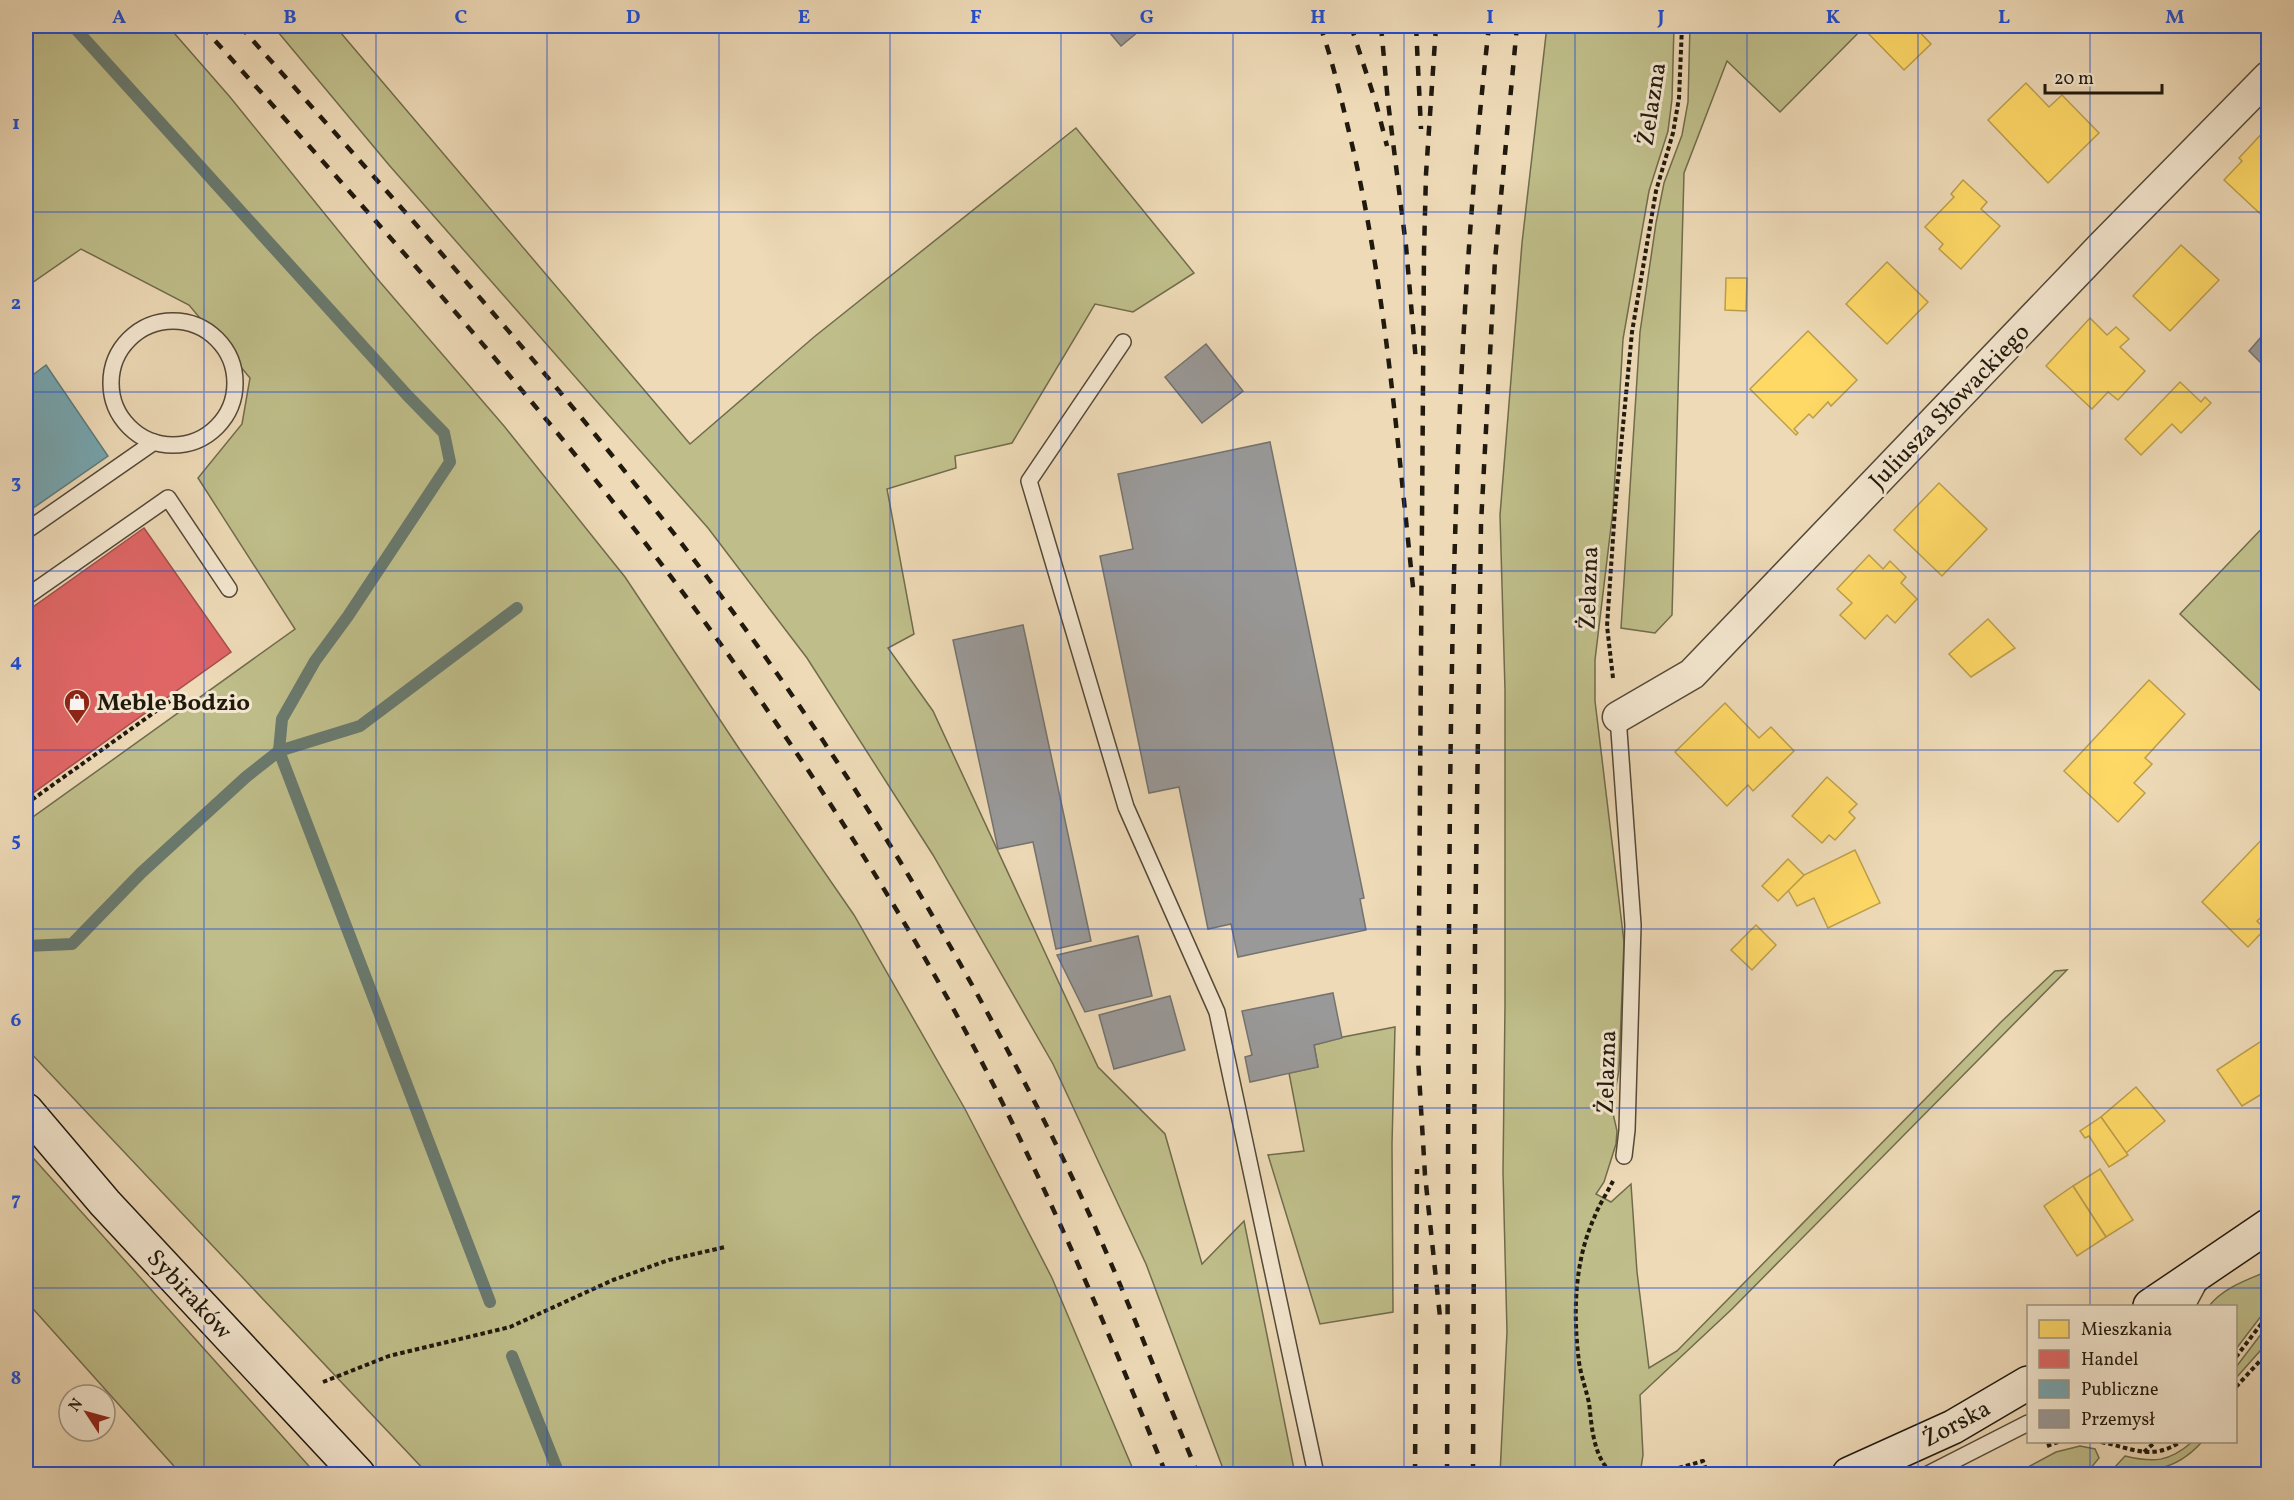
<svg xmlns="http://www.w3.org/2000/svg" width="2294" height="1500" font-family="Vollkorn,serif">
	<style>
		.green { fill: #bfbe8a; stroke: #706c4c; stroke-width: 1.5 }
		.homes { fill: #ffd966; stroke: #bc9f4c; stroke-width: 1.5 }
		.shops { fill: #e06666; stroke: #a64f4c; stroke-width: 1.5 }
		.public { fill: #76a5af; stroke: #5c7b7f; stroke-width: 1.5 }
		.industry { fill: #999; stroke: #75736f; stroke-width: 1.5 }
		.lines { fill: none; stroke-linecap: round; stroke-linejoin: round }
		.stream { stroke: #697a6f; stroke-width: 12 }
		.lane-casing { stroke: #544938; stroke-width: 18 }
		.street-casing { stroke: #544938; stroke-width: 33 }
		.secondary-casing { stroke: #20190e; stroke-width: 36 }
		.path { stroke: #20190e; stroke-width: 4; stroke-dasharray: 4.5 3; stroke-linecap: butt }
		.lane { stroke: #f4e7d0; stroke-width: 15 }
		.street { stroke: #f4e7d0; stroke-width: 30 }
		.secondary { stroke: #f4e7d0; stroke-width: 33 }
		.rail { stroke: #20190e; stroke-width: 4.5; stroke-dasharray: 10 10; stroke-linecap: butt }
		.grid { fill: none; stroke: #1d4ed8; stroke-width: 1.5; stroke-opacity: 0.55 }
		.labels { text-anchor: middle; stroke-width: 6; stroke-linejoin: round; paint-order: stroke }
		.street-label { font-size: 24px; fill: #20190e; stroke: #f4e7d0 }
		.poi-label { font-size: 24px; font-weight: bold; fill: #20190e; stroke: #f4e7d0; text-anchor: start }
		.neatline { fill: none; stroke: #1d4ed8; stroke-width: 2 }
		.grid-label { font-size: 20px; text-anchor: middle; font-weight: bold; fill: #1d4ed8 }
	</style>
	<rect width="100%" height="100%" fill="#eedab7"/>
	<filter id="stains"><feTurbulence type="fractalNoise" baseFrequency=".00333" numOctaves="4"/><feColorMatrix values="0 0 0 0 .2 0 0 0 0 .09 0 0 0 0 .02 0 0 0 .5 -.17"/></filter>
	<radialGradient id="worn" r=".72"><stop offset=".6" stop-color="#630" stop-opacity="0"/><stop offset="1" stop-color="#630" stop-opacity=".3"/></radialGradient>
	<g class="green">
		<path d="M26 26H168L230 97 380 282 504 426 625 577 738 747 854 915 965 1109 1052 1278 1135 1474H428L26 1048V822L295 629 198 478 242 424 250 378 189 305 81 249 26 287Z"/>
		<path d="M273 26H335L690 444 814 337 1076 128 1194 273 1133 312 1095 304 1012 443 955 456 956 468 887 489 914 634 888 648 933 711 1098 1067 1165 1134 1202 1264 1244 1221 1295 1474H1225L1146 1264 1053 1064 933 855 807 658 708 528 389 165Z"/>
		<path d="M1547 26H1674L1672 99 1668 131 1649 191 1623 339 1613 510 1595 660V701L1624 942 1619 1070 1612 1109 1617 1131 1616 1144 1604 1182 1596 1194 1611 1202 1631 1184 1637 1272 1649 1368 1677 1351 2001 1022 2055 971 2067 970 1732 1309 1640 1395 1643 1455 1640 1474H1500L1507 1332 1503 1172 1505 1005V690L1500 515 1522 243Z"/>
		<path d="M1690 26H1865L1780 112 1727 61 1684 173 1672 615 1655 633 1621 628 1640 332 1656 223 1664 183 1682 135 1688 102Z"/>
		<path d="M2268 522V698L2180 614Z"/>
		<path d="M1395 1027 1392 1144 1393 1312 1320 1324 1268 1155 1304 1151 1289 1073 1318 1067 1314 1045 1343 1037Z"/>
		<path d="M26 1150 316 1474H181L26 1301Z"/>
		<path d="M2268 1271V1307L2236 1349V1306H2209C2224 1287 2247 1280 2268 1271Z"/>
		<path d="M2268 1325V1342L2236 1378V1367Z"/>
		<path d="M2192 1442 2201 1443C2174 1472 2152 1471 2114 1468L2125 1456C2154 1463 2169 1462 2192 1442Z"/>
		<path d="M2080 1446 2095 1449 2099 1458 2086 1474H2015L2056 1452Z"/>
	</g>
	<g class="homes">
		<path d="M1865 26H1916L1915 27 1931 44 1904 70 1863 28Z"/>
		<path d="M2026 83 2049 107 2062 95 2099 133 2048 183 1988 120Z"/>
		<path d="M2268 127V221L2224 180 2242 161 2239 158Z"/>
		<path d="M1963 180 1987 202 1981 209 2000 226 1961 269 1939 249 1943 244 1925 227 1954 197 1951 194Z"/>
		<path d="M2181 245 2219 280 2170 331 2133 296Z"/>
		<path d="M1887 262 1928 302 1887 344 1846 304Z"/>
		<path d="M1726 278H1747L1746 311 1725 310Z"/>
		<path d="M2090 318 2107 335 2116 327 2129 339 2120 347 2145 371 2118 400 2108 392 2092 409 2046 366Z"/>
		<path d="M1808 331 1857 380 1831 406 1828 402 1813 418 1809 414 1794 429 1798 433 1796 435 1750 389Z"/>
		<path d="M2180 382 2201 402 2205 397 2211 403 2181 433 2172 424 2141 455 2125 439Z"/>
		<path d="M1939 483 1987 529 1942 576 1894 530Z"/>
		<path d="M1869 555 1883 569 1890 561 1906 577 1901 583 1917 599 1895 623 1887 615 1865 639 1840 615 1852 603 1837 589Z"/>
		<path d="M1988 619 2015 648 1971 677 1949 654Z"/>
		<path d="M2149 680 2185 714 2145 758 2152 764 2134 783 2145 793 2118 822 2064 771Z"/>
		<path d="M1725 703 1759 738 1771 727 1794 751 1753 791 1748 785 1727 806 1675 752Z"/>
		<path d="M1827 777 1857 804 1849 812 1855 818 1835 840 1829 835 1822 843 1792 816Z"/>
		<path d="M2268 833V914L2266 913 2257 921 2265 929 2248 947 2202 902Z"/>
		<path d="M1855 850 1880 903 1828 928 1814 898 1797 906 1788 890 1804 875Z"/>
		<path d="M1788 859 1804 875 1778 901 1762 886Z"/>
		<path d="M1756 925 1776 945 1752 970 1731 950Z"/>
		<path d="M2266 1038 2268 1042V1107L2260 1095 2242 1106 2217 1070Z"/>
		<path d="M2136 1087 2165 1121 2126 1153 2101 1117Z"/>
		<path d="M2101 1117 2128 1155 2109 1167 2089 1136 2085 1138 2080 1131Z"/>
		<path d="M2100 1169 2133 1220 2106 1237 2073 1186Z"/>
		<path d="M2073 1186 2106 1237 2077 1256 2044 1206Z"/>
	</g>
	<path class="shops" d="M144 528 231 652 26 798V612Z"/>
	<path class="public" d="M46 365 108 456 26 513V380Z"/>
	<g class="industry">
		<path d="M1104 26H1145L1121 46Z"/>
		<path d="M2268 329V370L2249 351Z"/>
		<path d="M1206 344 1243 391 1202 423 1165 377Z"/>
		<path d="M1270 442 1364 898 1360 899 1366 930 1238 957 1231 924 1208 929 1179 787 1149 793 1100 556 1133 549 1118 474Z"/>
		<path d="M1023 625 1091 941 1056 949 1033 842 998 849 953 640Z"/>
		<path d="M1138 936 1152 996 1085 1012 1057 955Z"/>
		<path d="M1333 993 1342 1038 1314 1045 1318 1067 1250 1082 1245 1057 1252 1055 1242 1011Z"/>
		<path d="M1170 996 1185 1050 1114 1069 1099 1015Z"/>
	</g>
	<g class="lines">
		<g class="stream">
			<path d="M73 26 407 395 444 433 450 462 348 616 315 661 282 719 279 751 490 1302"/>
			<path d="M26 946 72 944 141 873 246 777 279 751 360 726 517 608"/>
			<path d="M512 1356 559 1474"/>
		</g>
		<g class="lane-casing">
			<g id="lane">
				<circle cx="173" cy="383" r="62"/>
				<path d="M1123 342 1029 481 1126 807 1217 1012 1316 1474"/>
				<path d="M26 531 154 442"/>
				<path d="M26 597 168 498 229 589"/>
				<path d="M1618 717 1633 925 1627 1130 1624 1156"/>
				<path d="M2187 1306 2201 1280"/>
				<path d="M1928 1474 2028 1423"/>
			</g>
		</g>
		<g class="street-casing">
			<path id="street" d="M1618 717 1692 674 2101 247 2268 77"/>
		</g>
		<g class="secondary-casing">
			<g id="secondary">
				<path d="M26 1110 105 1203 358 1474"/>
				<path d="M2150 1306 2268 1226"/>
				<path d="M1849 1474 1953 1427 2028 1383"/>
			</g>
		</g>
		<g class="path">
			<path d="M1613 678 1607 626 1615 509 1632 332 1656 191 1673 133 1679 98 1682 26"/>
			<path d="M26 804 173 699"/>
			<path d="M1613 1181C1607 1193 1599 1205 1594 1218 1574 1263 1573 1314 1579 1362 1581 1376 1586 1389 1589 1403 1592 1427 1593 1458 1613 1474"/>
			<path d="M2236 1357 2268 1315"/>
			<path d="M323 1382 389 1356 510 1327 613 1280 669 1260 725 1247"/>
			<path d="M2236 1387 2268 1352"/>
			<path d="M2101 1442C2132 1448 2151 1461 2180 1442"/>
			<path d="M2047 1446 2058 1442"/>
			<path d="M2144 1452 2155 1442"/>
			<path d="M1657 1474 1703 1461 1707 1472 1698 1474"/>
		</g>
		<use href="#lane" class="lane"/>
		<use href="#street" class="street"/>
		<use href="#secondary" class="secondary"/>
		<g class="rail">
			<path d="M202 26C379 225 561 423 717 639 818 779 913 927 991 1080 1056 1209 1113 1341 1166 1474"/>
			<path d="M240 26C426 236 617 444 778 675 889 833 987 1002 1071 1175 1118 1273 1156 1374 1198 1474"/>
			<path d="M1320 26C1333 61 1341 99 1350 136 1386 287 1397 442 1414 596"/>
			<path d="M1351 26 1376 103 1387 146"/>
			<path d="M1381 26 1388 102 1406 246 1416 362"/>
			<path d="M1416 26 1421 129"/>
			<path d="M1436 26 1426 174 1424 252 1418 1058 1425 1175 1440 1317"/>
			<path d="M1415 1474 1417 1169"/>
			<path d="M1447 1474C1448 1249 1448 1023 1450 797 1453 539 1460 282 1489 26"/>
			<path d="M1473 1474 1475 944 1481 524 1495 260 1517 26"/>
		</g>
	</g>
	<path class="grid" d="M204 26V1474M376 26V1474M547 26V1474M719 26V1474M890 26V1474M1061 26V1474M1233 26V1474M1404 26V1474M1575 26V1474M1747 26V1474M1918 26V1474M2090 26V1306M26 212H2268M26 392H2268M26 571H2268M26 750H2268M26 929H2268M26 1108H2268M26 1288H2268M2090 1442V1474"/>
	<defs>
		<g id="shop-pin" transform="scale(1.35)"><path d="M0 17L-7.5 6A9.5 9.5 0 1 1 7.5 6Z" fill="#8f2418" stroke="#f4e7d0"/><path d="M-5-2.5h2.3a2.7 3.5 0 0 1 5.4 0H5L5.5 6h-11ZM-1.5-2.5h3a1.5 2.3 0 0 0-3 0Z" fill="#fff"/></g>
	</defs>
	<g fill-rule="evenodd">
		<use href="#shop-pin" x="77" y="702"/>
	</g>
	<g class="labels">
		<g class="street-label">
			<text transform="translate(1651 104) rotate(-81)" y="8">Żelazna</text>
			<text transform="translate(1949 406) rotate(-46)" y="8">Juliusza Słowackiego</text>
			<text transform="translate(1588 588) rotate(-88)" y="8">Żelazna</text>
			<text transform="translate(1606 1072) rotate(-88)" y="8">Żelazna</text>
			<text transform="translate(190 1294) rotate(47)" y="8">Sybiraków</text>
			<text transform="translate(1956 1423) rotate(-28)" y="8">Żorska</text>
		</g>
		<g class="poi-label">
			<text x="97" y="710">Meble Bodzio</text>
		</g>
	</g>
	<rect width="2294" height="1500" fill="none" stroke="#eedab7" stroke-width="66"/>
	<rect x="2027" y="1305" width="210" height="138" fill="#f4e7d0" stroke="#9f9582" stroke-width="1.5"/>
	<rect x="2039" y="1320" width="30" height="18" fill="#ffd966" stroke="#9f9582" stroke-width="1.5"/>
	<text x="2081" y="1335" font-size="18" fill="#20190e">Mieszkania</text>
	<rect x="2039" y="1350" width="30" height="18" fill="#e06666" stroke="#9f9582" stroke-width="1.5"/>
	<text x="2081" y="1365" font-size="18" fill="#20190e">Handel</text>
	<rect x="2039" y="1380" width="30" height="18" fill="#76a5af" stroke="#9f9582" stroke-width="1.5"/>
	<text x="2081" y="1395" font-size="18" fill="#20190e">Publiczne</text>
	<rect x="2039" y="1410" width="30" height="18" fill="#999999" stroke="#9f9582" stroke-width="1.5"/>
	<text x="2081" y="1425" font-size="18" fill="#20190e">Przemysł</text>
	<g transform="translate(87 1413) rotate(306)"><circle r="28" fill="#f4e7d0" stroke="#9f9582" stroke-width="1.5"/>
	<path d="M0-4.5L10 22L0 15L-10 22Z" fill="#8f2418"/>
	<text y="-9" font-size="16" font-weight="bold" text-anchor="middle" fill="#20190e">N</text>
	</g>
	<path d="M2045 84v9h117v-9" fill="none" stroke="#20190e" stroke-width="3"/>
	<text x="2054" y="84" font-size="18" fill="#20190e" stroke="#f4e7d0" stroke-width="4.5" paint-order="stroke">20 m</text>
	<rect x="33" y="33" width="2228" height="1434" class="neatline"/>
	<g class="grid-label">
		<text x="119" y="23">A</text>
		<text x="290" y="23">B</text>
		<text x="461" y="23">C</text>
		<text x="633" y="23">D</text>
		<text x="804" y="23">E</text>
		<text x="976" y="23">F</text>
		<text x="1147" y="23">G</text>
		<text x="1318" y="23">H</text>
		<text x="1490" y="23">I</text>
		<text x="1661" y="23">J</text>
		<text x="1833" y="23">K</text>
		<text x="2004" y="23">L</text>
		<text x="2175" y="23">M</text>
		<text x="16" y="129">1</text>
		<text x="16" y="309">2</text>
		<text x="16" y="488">3</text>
		<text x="16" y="667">4</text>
		<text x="16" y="846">5</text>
		<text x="16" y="1026">6</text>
		<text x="16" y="1205">7</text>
		<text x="16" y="1384">8</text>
	</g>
	<rect width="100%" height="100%" filter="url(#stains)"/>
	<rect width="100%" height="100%" fill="url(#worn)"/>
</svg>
